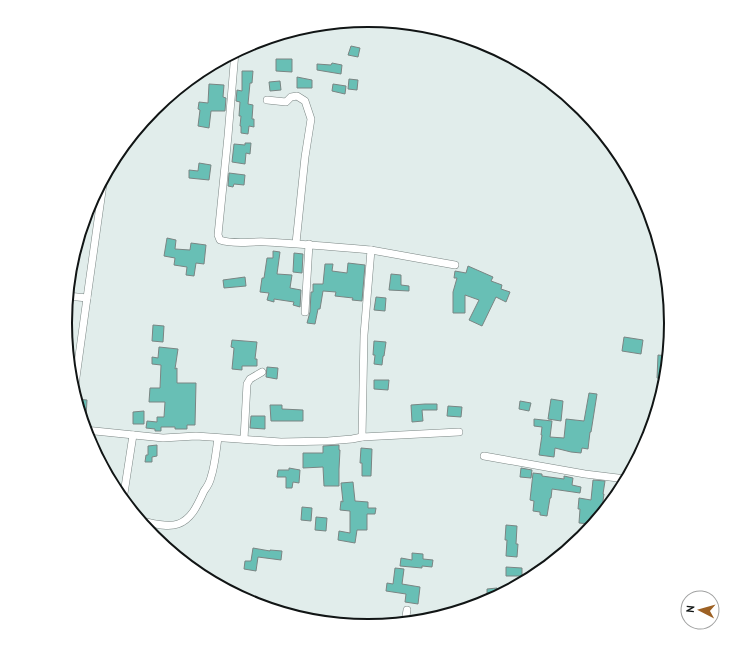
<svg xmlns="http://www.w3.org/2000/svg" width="736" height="646" font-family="'PT Sans',sans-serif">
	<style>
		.building { fill: #68bfb5; stroke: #7a8583 }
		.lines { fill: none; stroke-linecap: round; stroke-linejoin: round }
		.street-casing { stroke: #7b8684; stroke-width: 8 }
		.street { stroke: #fff; stroke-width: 7 }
		.rim { fill: none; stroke: #111515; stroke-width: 2 }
	</style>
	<rect width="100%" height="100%" fill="#e1edeb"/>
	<g class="building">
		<path d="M351 46 360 48 358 57 348 55Z"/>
		<path d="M276 59H292V72L276 71Z"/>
		<path d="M332 63 342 65 341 74 317 70V64L331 65Z"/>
		<path d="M242 71H253L252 83H250L248 104 253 105 252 119H254V127L249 126 248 134 241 133V126H240L241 116H239L240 102 236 101 237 90 242 91Z"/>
		<path d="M297 77 312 80V88H297Z"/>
		<path d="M349 79 358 80 357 90 348 89Z"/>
		<path d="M280 81 281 90 270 91 269 82Z"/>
		<path d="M209 84 224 85 223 97 226 98 225 111H211L209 128 198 126 200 110 198 109 199 102 208 103Z"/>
		<path d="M333 84 346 86 345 94 332 91Z"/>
		<path d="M245 143H251L250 154 246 153 245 164 232 162 234 144 245 145Z"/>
		<path d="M199 163 211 165 209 180 189 178V170L198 171Z"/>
		<path d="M229 173 245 175 244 185 234 184 233 187 228 186Z"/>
		<path d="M167 238 176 240 175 249 190 250 191 243 206 245 204 264 196 263 194 276 186 275 187 267 174 265 175 258 164 256Z"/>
		<path d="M273 251 280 252 277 274 292 275 290 288 301 290 300 307 293 305 294 302 274 299V302L267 300 269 293 260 292 262 278H264L267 258H273Z"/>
		<path d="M294 253 303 254 302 273 293 272Z"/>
		<path d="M348 263 365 265 362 301 352 300 353 298 335 296 336 292 323 291 320 309H318L315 324 307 323 310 312 311 292H313V284H323L325 264H333L332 271 347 273Z"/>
		<path d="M468 266 493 277 491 281 502 285 501 289 510 292 506 302 496 297 482 326 469 320 479 300 465 295V313H453V292L457 278H454L455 271 466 273Z"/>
		<path d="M391 274 401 275V285L409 286V291L389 290Z"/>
		<path d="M245 277 246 286 224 288 223 280Z"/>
		<path d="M376 297 386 298 385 311 374 310Z"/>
		<path d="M153 325 164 326 163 342 152 341Z"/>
		<path d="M624 337 643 340 641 354 622 351Z"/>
		<path d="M232 340 257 342 255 359H257V366H242V370L232 369 234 348 231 347Z"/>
		<path d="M374 341 386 342 384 356H383L382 365 374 364 375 355H373Z"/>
		<path d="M159 347 178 349 175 369 177 368V383H196L195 425H187V429H175V427H161V431H155V429L146 428 147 421 157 422V417H164L165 402H149L150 388H160L161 365 152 364V357L158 358Z"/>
		<path d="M658 355 668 356 665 379 657 378Z"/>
		<path d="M267 367 278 368 277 379 266 377Z"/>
		<path d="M374 380H389L388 390 374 389Z"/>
		<path d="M589 393 597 394 591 432H590L588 449 582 448 581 453 571 452 555 448 554 457 539 455 542 435H541L542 427 534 426V419L552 421 550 437 564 438 566 419 584 421Z"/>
		<path d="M77 399 87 400 86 417 81 416 77 402Z"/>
		<path d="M551 399 563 401 561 421 548 419Z"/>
		<path d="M520 401 531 403 529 411 519 409Z"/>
		<path d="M425 404H437V410H422L423 421 412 422 411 405Z"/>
		<path d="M270 405H282V409L303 410V421H271Z"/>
		<path d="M448 406 462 407 461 417 447 416Z"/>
		<path d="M144 411V424H133V412Z"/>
		<path d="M251 416H265V429L250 428Z"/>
		<path d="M157 445V456L152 457V462H145L146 455H148V446Z"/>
		<path d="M339 445V450H340L339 469V486H324L323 467 303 468V453H323V446Z"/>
		<path d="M361 448 372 449 371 476H362V463H360Z"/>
		<path d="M289 468 300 470 299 483 293 482 292 488H286V477H277L278 470H289Z"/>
		<path d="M521 468 532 470 531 478 520 477Z"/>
		<path d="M533 473 542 474V476L564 479V476L573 478 572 485 581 487 580 493 552 489 551 498H550L547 516 540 515V512L533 511 534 501 530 500Z"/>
		<path d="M593 480 605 481 603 494H604L602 508 606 509 599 517 591 516 590 524 579 523 580 509H578L579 498 591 500Z"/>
		<path d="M353 482 355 501 368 502V508H376L375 514H367V530H357L355 543 338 540 339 531 350 533V511L340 510 341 501 343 502 341 483Z"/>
		<path d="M302 507 312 508 311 521 301 520Z"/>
		<path d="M316 517 327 518 326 531 315 530Z"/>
		<path d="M506 525 517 526 516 544H518L517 557 506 556 507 540H505Z"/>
		<path d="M253 548 270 551V550L282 551 281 560 258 557 256 571 244 569 245 561H251Z"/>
		<path d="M412 553 423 554V559L433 560 432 567 422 566V568L400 566 401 558 412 560Z"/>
		<path d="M506 567 522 568V576H506Z"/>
		<path d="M395 568 404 569 402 584 420 587 418 604 405 602 406 594 386 591 387 583 393 584Z"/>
		<path d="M497 588V593L500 592 501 594 486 602 484 596 487 595V589Z"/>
	</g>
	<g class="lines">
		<g class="street-casing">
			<g id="street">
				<path d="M235 52 228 136 218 235 220 240C235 245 251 241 266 242 301 244 336 247 371 250L364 335 362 437"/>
				<path d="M267 100 286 102 291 97 297 96 305 101 311 119 305 157 296 243"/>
				<path d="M371 250 455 265"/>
				<path d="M68 296 87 298 104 177"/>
				<path d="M305 312 309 244"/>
				<path d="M74 392 87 298"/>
				<path d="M85 430 163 438 196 436 281 442 328 441 352 439 362 437 459 432"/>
				<path d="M244 439 247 384 250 379 262 372"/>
				<path d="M484 456 585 474 626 479"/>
				<path d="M123 500 133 435"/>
				<path d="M141 521C152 523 167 528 178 524 192 519 198 504 204 491 207 487 210 482 211 477 215 465 216 451 218 438"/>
				<path d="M405 622 407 610"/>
			</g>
		</g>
		<use href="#street" class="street"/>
	</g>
	<path d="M0 0H736V646H0ZM72 323a296 296 0 1 1 592 0a296 296 0 1 1-592 0Z" fill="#fff" fill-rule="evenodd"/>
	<path class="rim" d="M72 323a296 296 0 1 1 592 0a296 296 0 1 1-592 0Z"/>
	<g transform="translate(700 610) rotate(276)"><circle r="19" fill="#ffffff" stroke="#a0a1a1"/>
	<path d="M0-3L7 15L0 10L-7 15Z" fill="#9d6124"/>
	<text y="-6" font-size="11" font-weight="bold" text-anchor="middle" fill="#111515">N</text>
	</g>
</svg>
